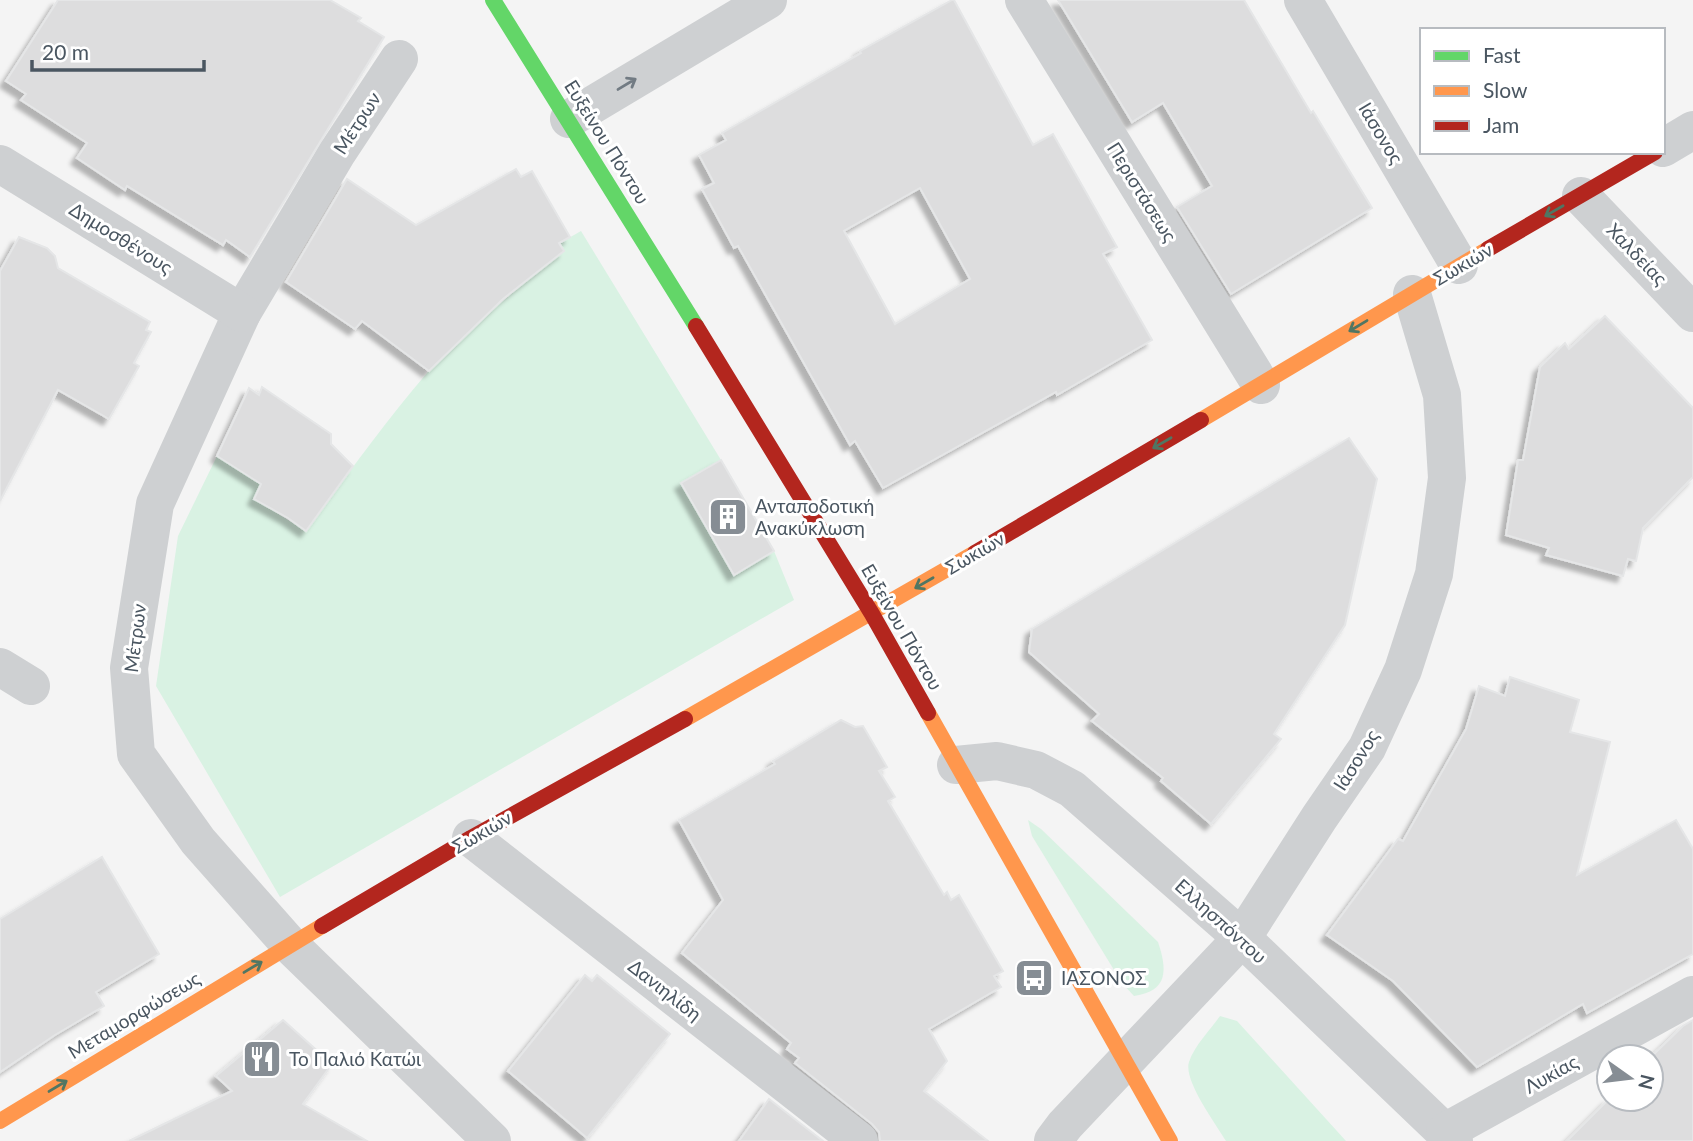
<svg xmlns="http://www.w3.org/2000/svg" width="1693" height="1141" font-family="Lato,sans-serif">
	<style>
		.green { fill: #d9f2e3 }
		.building { fill: #ddddde; stroke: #e5e6e7; stroke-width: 2; fill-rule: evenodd; filter: url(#shadow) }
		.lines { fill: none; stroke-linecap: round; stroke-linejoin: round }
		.street { stroke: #ced0d2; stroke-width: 38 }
		.fast { stroke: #63d668; stroke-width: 16 }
		.slow { stroke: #ff974d; stroke-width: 16 }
		.jam { stroke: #b3261e; stroke-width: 16 }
		.oneway { stroke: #727b83 }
		.oneway2 { stroke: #507663 }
		.labels { text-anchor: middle; stroke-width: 6; stroke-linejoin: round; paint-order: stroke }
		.street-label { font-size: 19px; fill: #4a5661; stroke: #fff }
		.poi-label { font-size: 19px; fill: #4a5661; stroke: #fff; text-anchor: start }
	</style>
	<defs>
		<filter id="shadow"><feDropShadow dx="-6" dy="6" stdDeviation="2" flood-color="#0004"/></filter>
	</defs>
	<rect width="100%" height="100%" fill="#f4f4f4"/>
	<g class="green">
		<path d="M581 231 721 460 774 551 794 600 280 897 156 686 178 536 217 456 261 484 254 499 306 531C345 478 384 423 427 373 467 328 517 289 564 251L560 243Z"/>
		<path d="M1028 820 1041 829 1158 942C1167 969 1169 991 1134 996L1122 983 1032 836Z"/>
		<path d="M1220 1016 1237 1021 1346 1141H1226C1216 1124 1183 1080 1189 1062 1194 1046 1211 1029 1220 1016Z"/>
	</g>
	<g class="building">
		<path d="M58 0H330L361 18 358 21 384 37 250 257 226 240 223 245 127 186 125 190 77 158 87 143 21 100 26 94 6 81Z"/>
		<path d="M952 0H954L1033 145 1053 134 1117 247 1103 254 1152 340 1057 395 1056 392 883 488 855 441 850 445 738 246 734 248 702 189 714 183 699 155 726 140 722 133 861 53 860 51ZM920 188 970 279 895 324 844 231Z"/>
		<path d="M1058 0H1244L1311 113 1313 111 1372 208 1231 294 1177 207 1212 186 1163 103 1132 122Z"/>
		<path d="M516 169 521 177 532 171 570 237 559 243 564 251 503 299 429 371 362 321 355 329 286 282 347 179 416 225Z"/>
		<path d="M19 237 47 248 55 256 58 268 150 322 146 330 151 332 134 363 139 366 109 419 58 390 0 501V271Z"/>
		<path d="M1605 316 1693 408V477L1643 528 1636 561 1628 559 1623 576 1546 555 1549 548 1506 535 1518 460H1523L1540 367 1565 343 1569 349Z"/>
		<path d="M262 387 331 434V444L353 466 306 531 288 518 254 499 261 484 217 456 249 388 259 395Z"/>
		<path d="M1349 438 1377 479 1345 625 1274 734 1281 739 1211 824 1161 781 1163 778 1092 721 1099 714 1029 652 1032 629Z"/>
		<path d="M721 460 774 551 734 575 681 483Z"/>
		<path d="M1510 677 1579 700 1570 732 1610 742 1577 875 1676 820 1693 849V954L1587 1013 1583 1004 1477 1067 1393 981 1327 935 1398 839 1403 841 1466 729 1479 686 1505 696Z"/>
		<path d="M841 720 855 727 863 726 887 767 879 771 895 797 888 801 944 895 947 892 951 900 959 895 1003 971 994 976 1001 987 929 1029 947 1061 924 1091 988 1141H880L879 1132 872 1124 795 1063 799 1058 787 1049 791 1043 682 953 723 900 679 820 775 764 773 761Z"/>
		<path d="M102 857 159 954 96 992 104 1006 55 1035 0 1072V919Z"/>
		<path d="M585 975 592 981 597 975 670 1034 587 1138 508 1071Z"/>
		<path d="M283 1020 332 1064 303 1104 367 1141H129L232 1091 216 1076Z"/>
		<path d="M1693 1020V1141H1567L1609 1099H1651V1057L1683 1026Z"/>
		<path d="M769 1099 823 1141H739Z"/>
	</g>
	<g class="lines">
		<g class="street">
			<path d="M1024 0 1261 385"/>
			<path d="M1303 0 1459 265"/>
			<path d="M399 59 337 153 242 313 155 504 129 668 136 754 198 841 290 945 492 1141"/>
			<path d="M569 119 768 0"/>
			<path d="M1663 148 1693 130"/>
			<path d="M0 164 242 313"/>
			<path d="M1581 196 1693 313"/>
			<path d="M0 667 31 686"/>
			<path d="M956 765 997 761 1036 770 1072 789 1242 938 1454 1141"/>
			<path d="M471 838 859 1141"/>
			<path d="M1445 1132 1693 995"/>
			<path d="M1053 1141 1065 1125 1242 938 1319 818 1367 748 1403 670 1434 574 1447 478 1442 395 1412 294"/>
		</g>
		<path class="fast" d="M493 0 696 326"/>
		<g class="slow">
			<path d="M1201 420 1488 249"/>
			<path d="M928 713 1170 1141"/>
			<path d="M685 719 975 553"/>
			<path d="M0 1121 322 926"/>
		</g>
		<g class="jam">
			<path d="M1488 249 1655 152"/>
			<path d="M696 326 872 614 928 713"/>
			<path d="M975 553 1201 420"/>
			<path d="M322 926 471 838 685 719"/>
		</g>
	</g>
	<defs><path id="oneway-shaft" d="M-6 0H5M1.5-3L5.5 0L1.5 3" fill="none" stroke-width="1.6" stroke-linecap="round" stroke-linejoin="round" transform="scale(1.75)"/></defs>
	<use class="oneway" href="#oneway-shaft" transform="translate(627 84) rotate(-31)"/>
	<g class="oneway2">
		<use href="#oneway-shaft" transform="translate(1554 211) rotate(150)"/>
		<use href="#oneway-shaft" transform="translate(1358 326) rotate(149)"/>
		<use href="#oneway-shaft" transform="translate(1162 443) rotate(150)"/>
		<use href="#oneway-shaft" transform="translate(924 583) rotate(150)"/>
		<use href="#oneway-shaft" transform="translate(253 967) rotate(-31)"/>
		<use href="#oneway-shaft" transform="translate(58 1086) rotate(-31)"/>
	</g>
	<defs>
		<g id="building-square" transform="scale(2.0125)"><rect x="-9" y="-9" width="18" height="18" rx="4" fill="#868d94" stroke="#fff"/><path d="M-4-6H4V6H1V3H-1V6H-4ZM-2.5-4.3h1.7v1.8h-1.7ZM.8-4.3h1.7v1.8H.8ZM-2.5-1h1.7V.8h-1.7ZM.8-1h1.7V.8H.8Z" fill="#fff"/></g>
		<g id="bus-square" transform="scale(2.0125)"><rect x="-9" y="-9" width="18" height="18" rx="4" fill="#868d94" stroke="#fff"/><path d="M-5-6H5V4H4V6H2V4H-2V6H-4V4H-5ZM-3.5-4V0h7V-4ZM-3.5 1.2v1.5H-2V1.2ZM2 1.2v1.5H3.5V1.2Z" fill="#fff"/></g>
		<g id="restaurant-square" transform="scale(2.0125)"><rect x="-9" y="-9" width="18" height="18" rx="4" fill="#868d94" stroke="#fff"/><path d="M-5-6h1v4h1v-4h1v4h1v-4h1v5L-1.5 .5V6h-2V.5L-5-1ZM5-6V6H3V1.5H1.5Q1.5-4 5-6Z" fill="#fff"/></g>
	</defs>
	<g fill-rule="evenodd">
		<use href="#building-square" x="728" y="517"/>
		<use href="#bus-square" x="1034" y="978"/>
		<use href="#restaurant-square" x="262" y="1059"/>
	</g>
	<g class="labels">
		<g class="street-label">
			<text transform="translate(357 123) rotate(-57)" y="7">Μέτρων</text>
			<text transform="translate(1381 133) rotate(59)" y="7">Ιάσονος</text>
			<text transform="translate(607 142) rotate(58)" y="7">Ευξείνου Πόντου</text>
			<text transform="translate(1142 192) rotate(58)" y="7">Περιστάσεως</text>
			<text transform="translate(121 238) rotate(32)" y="7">Δημοσθένους</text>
			<text transform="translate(1637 254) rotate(46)" y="7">Χαλδείας</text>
			<text transform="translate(1463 264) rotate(-30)" y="7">Σωκιών</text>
			<text transform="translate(975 553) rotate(-30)" y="7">Σωκιών</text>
			<text transform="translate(902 627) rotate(60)" y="7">Ευξείνου Πόντου</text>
			<text transform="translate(135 638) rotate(-83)" y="7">Μέτρων</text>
			<text transform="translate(1356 760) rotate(-58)" y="7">Ιάσονος</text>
			<text transform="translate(482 832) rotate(-30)" y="7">Σωκιών</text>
			<text transform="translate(1221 921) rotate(42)" y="7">Ελλησπόντου</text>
			<text transform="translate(665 990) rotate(38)" y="7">Δανιηλίδη</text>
			<text transform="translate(134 1015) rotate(-31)" y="7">Μεταμορφώσεως</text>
			<text transform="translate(1551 1074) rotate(-29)" y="7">Λυκίας</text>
		</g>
		<g class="poi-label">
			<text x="755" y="513">Ανταποδοτική<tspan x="755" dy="22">Ανακύκλωση</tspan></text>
			<text x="1061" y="985">ΙΑΣΟΝΟΣ</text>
			<text x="289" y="1066">Το Παλιό Κατώι</text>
		</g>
	</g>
	<rect x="1420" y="28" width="245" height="126" fill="#ffffff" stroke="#b7bbc0" stroke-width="2"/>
	<rect x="1434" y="51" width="35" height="10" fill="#63d668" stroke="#b7bbc0" stroke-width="2"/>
	<text x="1483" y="63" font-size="21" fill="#4a5661">Fast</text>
	<rect x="1434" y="86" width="35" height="10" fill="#ff974d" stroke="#b7bbc0" stroke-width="2"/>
	<text x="1483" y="98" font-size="21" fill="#4a5661">Slow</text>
	<rect x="1434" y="121" width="35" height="10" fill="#b3261e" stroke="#b7bbc0" stroke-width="2"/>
	<text x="1483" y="133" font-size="21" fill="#4a5661">Jam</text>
	<g transform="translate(1630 1078) rotate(104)"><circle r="33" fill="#ffffff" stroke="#b7bbc0" stroke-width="2"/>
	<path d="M0-5L12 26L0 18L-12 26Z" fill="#868d94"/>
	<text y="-10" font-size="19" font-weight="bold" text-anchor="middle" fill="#4a5661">N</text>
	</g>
	<path d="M32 60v10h172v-10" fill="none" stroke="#4a5661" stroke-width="3.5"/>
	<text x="42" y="60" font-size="21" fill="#4a5661" stroke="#ffffff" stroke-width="5" paint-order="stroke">20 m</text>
</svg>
